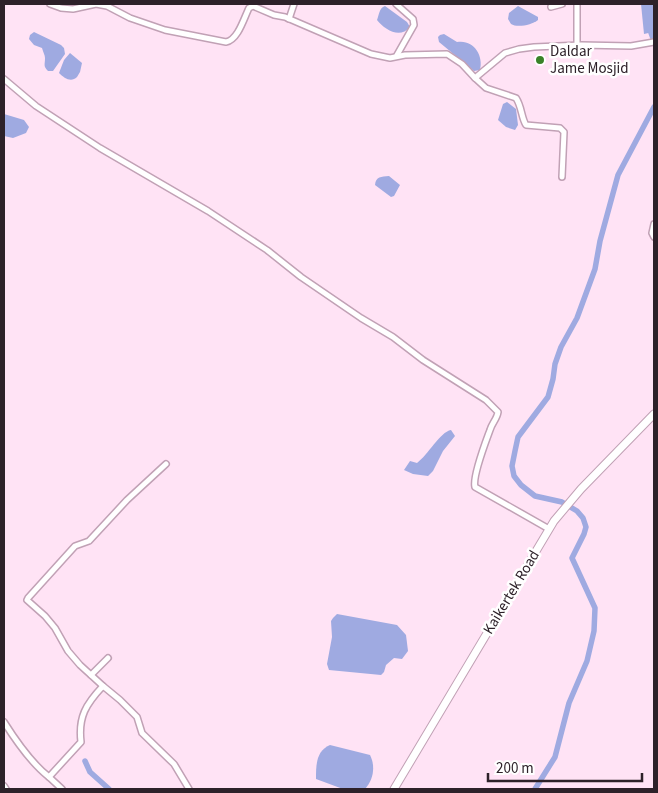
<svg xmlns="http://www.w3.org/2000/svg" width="658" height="793" font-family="'Source Sans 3',sans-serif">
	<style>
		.water { fill: #9faae1 }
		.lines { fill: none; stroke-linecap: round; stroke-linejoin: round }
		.canal { stroke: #9faae1; stroke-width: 5.5 }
		.minor-casing { stroke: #c1a1b5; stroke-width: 8 }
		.secondary-casing { stroke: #c1a1b5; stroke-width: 9 }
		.minor { stroke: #fff; stroke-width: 5 }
		.secondary { stroke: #fff; stroke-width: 7 }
		.poi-dot { fill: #3a8228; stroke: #fff; stroke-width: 2 }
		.labels { text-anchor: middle; stroke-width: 5; stroke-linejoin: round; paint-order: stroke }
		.poi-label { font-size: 15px; fill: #2d2129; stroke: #fff; text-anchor: start }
		.street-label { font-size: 15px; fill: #2d2129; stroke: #fff }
	</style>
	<rect width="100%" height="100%" fill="#ffe3f5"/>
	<g class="water">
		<path d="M641 4H654L653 32 644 34Z"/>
		<path d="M385 6 407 22 410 27C400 39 385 30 377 20 379 15 379 8 385 6Z"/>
		<path d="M518 6 538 17V20C532 25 517 28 511 24L508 19 509 13Z"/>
		<path d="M34 32 61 45 64 48 65 54 53 71H48C43 66 45 65 45 58 45 55 43 52 42 48L34 45 29 39 30 35Z"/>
		<path d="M444 34 457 42C473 39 484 55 480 70L474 71 439 42 438 37 440 35Z"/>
		<path d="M70 53 82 63 80 72 77 77C71 83 64 78 59 73L64 60Z"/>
		<path d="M507 102 516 109 518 125 515 130 506 127 498 120 503 104Z"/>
		<path d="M4 114 24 120 29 127 26 133 13 138 4 136Z"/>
		<path d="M389 176 400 185 394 196 391 197 375 185C376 176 381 177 389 176Z"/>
		<path d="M451 430 455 436 443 451 433 471 428 476 413 474 404 470 410 461 417 463C428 455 440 432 451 430Z"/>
		<path d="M337 614 397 625 406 635 408 651 402 659 394 658 386 665 384 672 381 675 329 670 327 664 332 637 331 621 333 618Z"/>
		<path d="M330 745 370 755C376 767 373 780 365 789H343L316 779C316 765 316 751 330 745Z"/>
	</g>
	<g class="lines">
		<g class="canal">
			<path d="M649 27 654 41"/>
			<path d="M85 761 90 772 109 789"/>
			<path d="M535 789 555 757 569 703 587 661 594 631 595 608 572 558 584 534 586 527 583 518 577 511 562 502 535 496 521 485 514 476 512 466 515 451 518 437 548 397 553 379 555 364 561 347 577 318 595 269 600 241 618 175 654 107"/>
		</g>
		<g class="minor-casing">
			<g id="minor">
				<path d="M50 4 61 8 73 9 96 4 107 6 130 18 165 30 226 42C238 40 244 18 249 8L253 6 274 15 285 17 371 54 390 58 405 55 447 54 462 64 475 78 505 53 519 49 534 47 581 45 631 46 654 42"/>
				<path d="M396 4 413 19 414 25 397 55"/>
				<path d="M577 4V45"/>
				<path d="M551 7 562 4"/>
				<path d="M289 19 294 4"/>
				<path d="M475 78 486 88 516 98C522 107 521 117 526 125L560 128 564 132 562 177"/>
				<path d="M4 79 36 106 100 148 208 211 267 250 301 277 361 318 393 337 423 360 486 400 498 412C497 419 492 423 490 430 486 441 472 477 475 487L549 529"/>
				<path d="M654 224 652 233 654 237"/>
				<path d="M91 675 108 658"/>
				<path d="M103 686 80 665 68 651 55 628 45 616 27 600 28 598 75 546 89 541 127 500 166 464"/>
				<path d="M4 722C16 741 31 763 49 777L81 742C78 717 86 704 103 686L120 700 137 717 142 733 174 764 189 789"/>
				<path d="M49 777 62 789"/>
				<path d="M4 786 6 789"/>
			</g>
		</g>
		<g class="secondary-casing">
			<path id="secondary" d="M394 789 554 521 581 489 654 414"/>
		</g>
		<use href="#minor" class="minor"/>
		<use href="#secondary" class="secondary"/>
	</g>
	<circle class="poi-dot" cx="540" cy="60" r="5"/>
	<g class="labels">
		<g class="poi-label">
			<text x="550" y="56">Daldar<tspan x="550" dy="17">Jame Mosjid</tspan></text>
		</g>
		<g class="street-label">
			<text transform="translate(511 592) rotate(-59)" y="5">Kaikertek Road</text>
		</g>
	</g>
	<rect width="658" height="793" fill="none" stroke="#2d2129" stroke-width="10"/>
	<path d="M488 773v8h154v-8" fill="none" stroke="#2d2129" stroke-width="2.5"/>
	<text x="496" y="773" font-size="15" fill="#2d2129" stroke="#ffffff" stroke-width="4" paint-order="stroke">200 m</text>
</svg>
